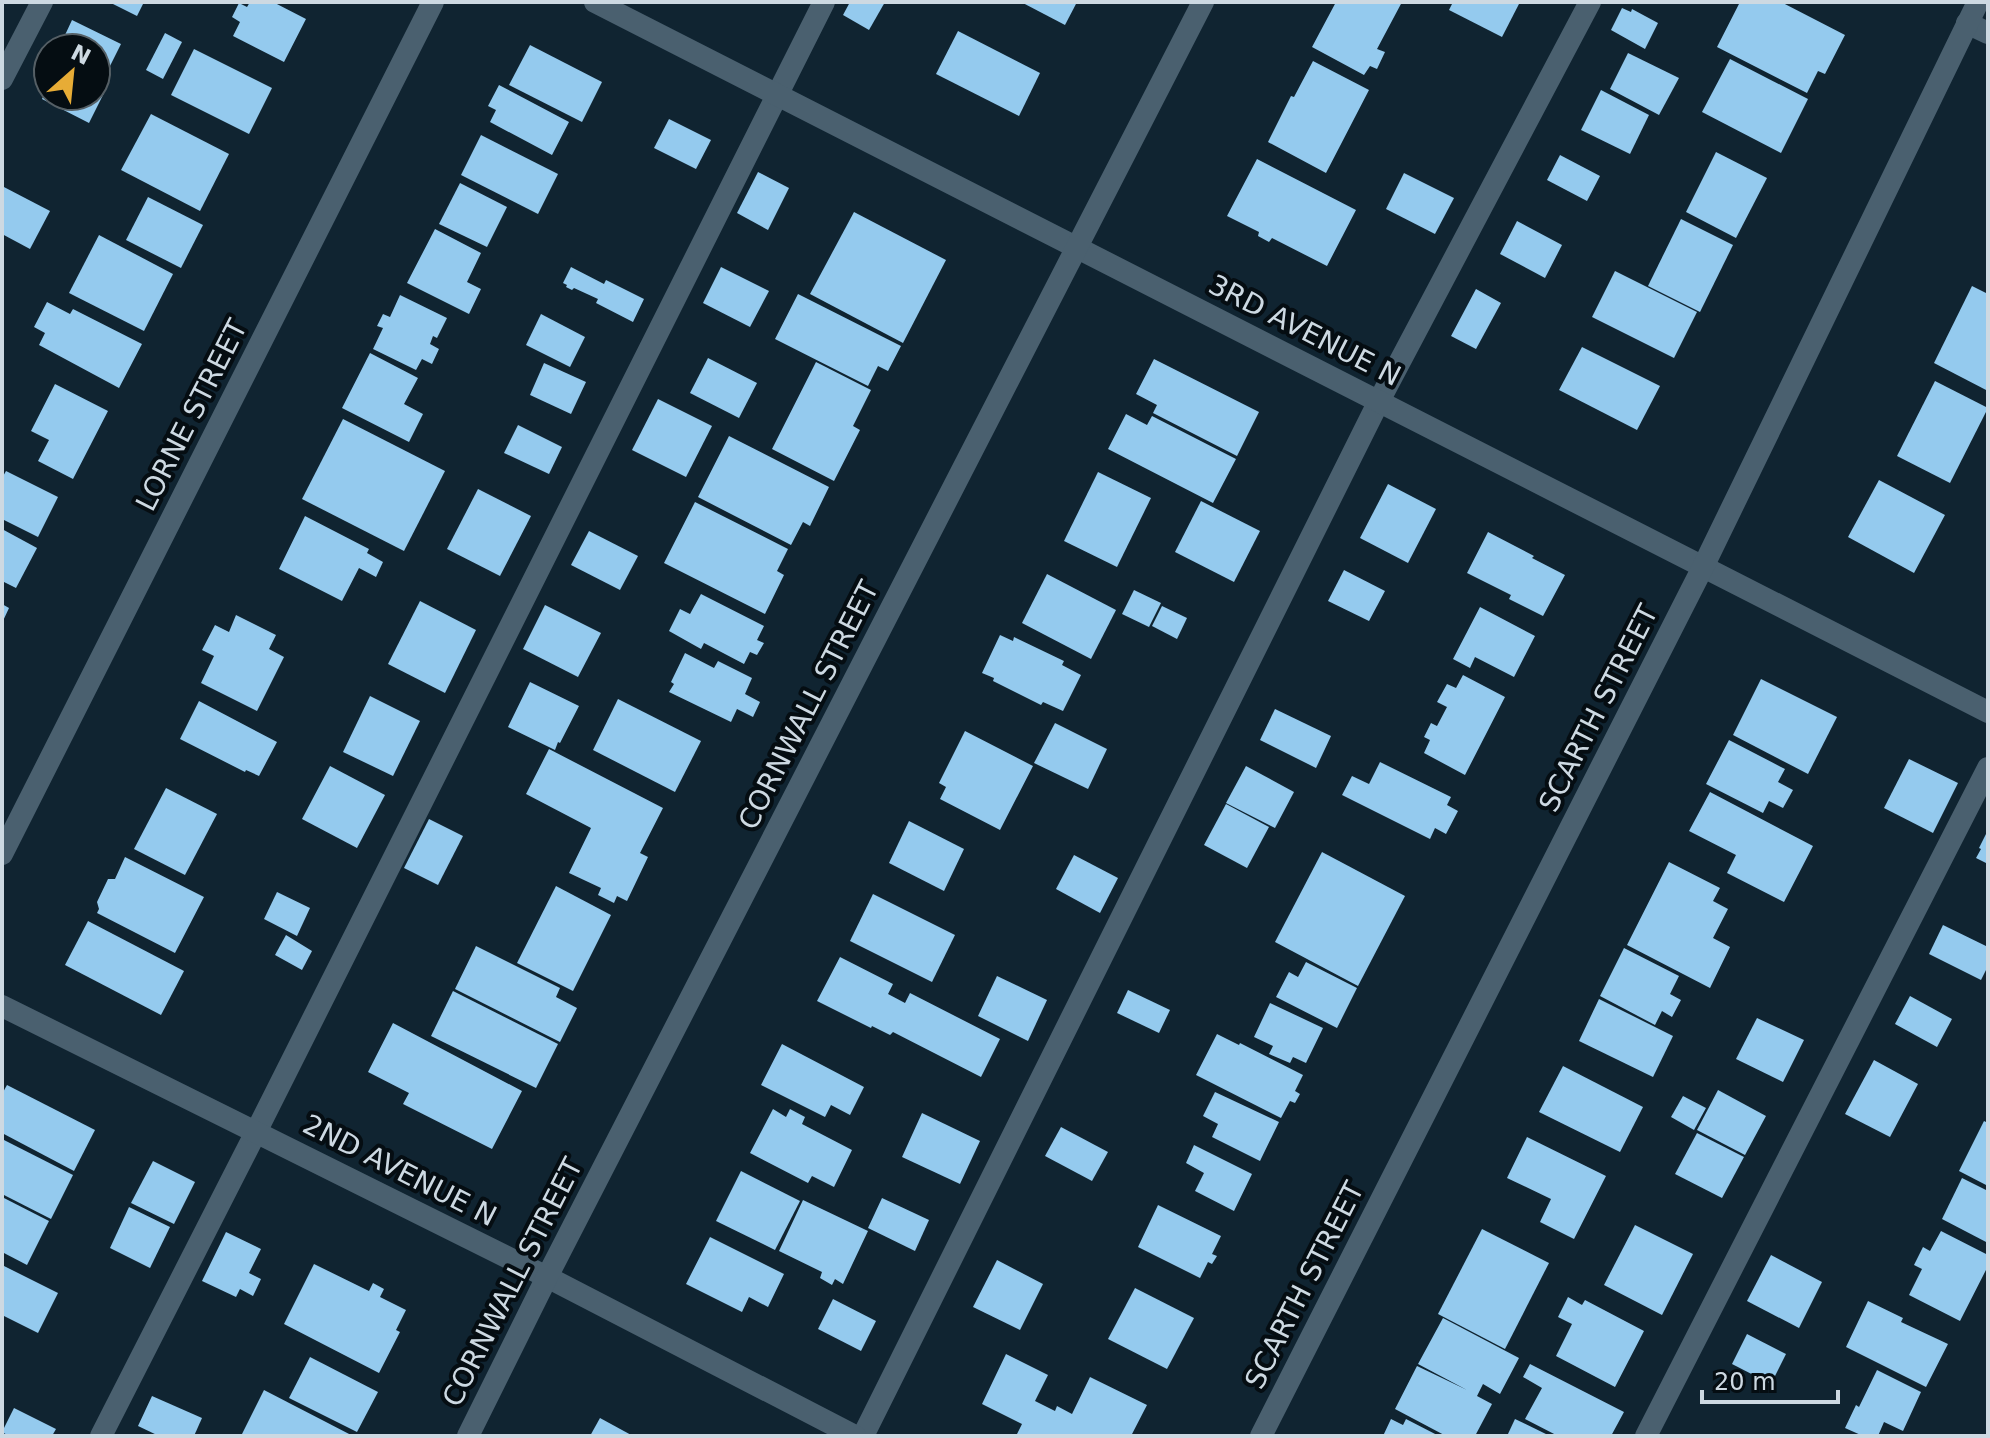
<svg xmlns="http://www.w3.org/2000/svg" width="1990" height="1438" font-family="'DejaVu Sans',sans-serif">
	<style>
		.building { fill: #94caee }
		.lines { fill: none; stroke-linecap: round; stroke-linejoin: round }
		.service { stroke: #4a606f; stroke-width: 22 }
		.minor { stroke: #4a606f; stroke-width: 22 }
		.labels { text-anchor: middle; stroke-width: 8; stroke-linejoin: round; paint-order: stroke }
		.street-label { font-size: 28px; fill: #cdd9e2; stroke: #050d12 }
	</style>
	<rect width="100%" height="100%" fill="#102431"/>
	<g class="building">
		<path d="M109 2H144L137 16Z"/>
		<path d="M250 2H273L306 19 284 62 233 36 240 22 232 17 239 3 247 7Z"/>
		<path d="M850 2H885L869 30 843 15Z"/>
		<path d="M1021 2H1077L1065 25Z"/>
		<path d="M1336 2H1402L1377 49 1385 52 1377 69 1370 66 1364 75 1312 47Z"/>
		<path d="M1453 2H1520L1502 37 1449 10Z"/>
		<path d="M1740 2H1781L1845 35 1825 74 1818 71 1807 93 1717 47Z"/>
		<path d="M1622 8 1631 12 1632 9 1658 23 1645 49 1611 30Z"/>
		<path d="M72 20 121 44 100 86 96 84V48H59Z"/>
		<path d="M958 31 1040 73 1019 116 936 74Z"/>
		<path d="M165 33 182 42 163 79 146 70Z"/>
		<path d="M530 45 602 82 582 122 509 85Z"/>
		<path d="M194 49 272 88 249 134 171 95Z"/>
		<path d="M1628 53 1679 78 1659 115 1610 89Z"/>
		<path d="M1730 59 1808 99 1781 153 1702 112Z"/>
		<path d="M1313 61 1369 90 1326 173 1268 142 1291 96 1294 97Z"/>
		<path d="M499 85 569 122 552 155 490 122 496 110 488 106Z"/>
		<path d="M48 86V96H96V89L104 93 89 123 42 99Z"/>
		<path d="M1601 90 1649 115 1630 154 1581 130Z"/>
		<path d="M151 114 229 154 200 211 121 170Z"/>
		<path d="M669 119 711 140 696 169 654 148Z"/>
		<path d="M481 135 558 174 538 214 461 175Z"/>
		<path d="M1716 152 1767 178 1736 238 1686 212Z"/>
		<path d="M1560 155 1600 176 1587 201 1547 180Z"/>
		<path d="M1257 159 1356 210 1327 266 1272 238 1269 242 1258 236 1259 232 1227 216Z"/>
		<path d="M758 172 789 188 768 230 737 213Z"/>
		<path d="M1404 173 1454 198 1435 234 1386 209Z"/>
		<path d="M460 183 507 207 487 247 439 224Z"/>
		<path d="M2 186 50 211 30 249 2 234Z"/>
		<path d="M148 197 203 225 181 268 126 240Z"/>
		<path d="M854 212 946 260 903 343 810 294Z"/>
		<path d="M1681 219 1733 245 1700 312 1648 286Z"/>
		<path d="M1517 221 1562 245 1545 278 1500 254Z"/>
		<path d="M435 229 481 253 467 282 481 289 469 314 407 283Z"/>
		<path d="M99 235 173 274 144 331 69 293Z"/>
		<path d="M571 267 604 284 606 280 644 299 633 322 596 303 598 299 574 288 572 290 566 287 567 285 563 283Z"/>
		<path d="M721 267 769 291 750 327 703 303Z"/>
		<path d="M1615 271 1697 312 1674 358 1592 317Z"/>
		<path d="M1972 286 1988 294V391L1934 363Z"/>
		<path d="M1476 289 1501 303 1476 349 1451 336Z"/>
		<path d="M798 294 901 346 888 371 878 366 868 386 775 339Z"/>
		<path d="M400 295 447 318 437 338 433 336 430 344 439 349 432 364 422 359 416 370 373 349 383 328 377 326 383 314 390 317Z"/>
		<path d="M47 302 70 314 73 309 142 344 119 388 39 345 45 333 34 327Z"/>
		<path d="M541 314 585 337 570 367 526 345Z"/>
		<path d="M1582 347 1660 386 1637 430 1559 390Z"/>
		<path d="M370 353 418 378 404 404 423 414 409 442 342 408Z"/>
		<path d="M708 358 757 383 739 418 690 393Z"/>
		<path d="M1154 359 1259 412 1237 456 1153 413 1157 405 1136 394Z"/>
		<path d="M816 362 871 390 853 426 860 430 834 481 772 449Z"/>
		<path d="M544 363 586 382 571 414 530 395Z"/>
		<path d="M1935 381 1988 408 1950 483 1897 456Z"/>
		<path d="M55 384 108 411 73 479 38 461 49 440 31 431Z"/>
		<path d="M658 399 712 426 686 477 632 450Z"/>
		<path d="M1126 414 1147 425 1152 416 1236 459 1213 503 1108 449Z"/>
		<path d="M343 419 445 471 404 551 302 499Z"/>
		<path d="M518 425 562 447 549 474 504 453Z"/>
		<path d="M729 436 829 487 810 526 803 522 791 545 698 497Z"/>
		<path d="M6 471 58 497 38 537 2 519V478Z"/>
		<path d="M1098 472 1151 498 1117 567 1064 541Z"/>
		<path d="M1879 480 1945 515 1914 573 1848 537Z"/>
		<path d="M1388 484 1436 509 1408 563 1360 538Z"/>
		<path d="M478 489 531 516 500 576 447 549Z"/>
		<path d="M1201 501 1260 531 1234 582 1175 552Z"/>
		<path d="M695 502 788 549 777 571 784 575 765 614 664 563Z"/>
		<path d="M305 516 369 549 367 553 383 562 376 577 359 568 342 601 279 569Z"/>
		<path d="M2 529 37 548 16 588 2 581Z"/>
		<path d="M589 531 638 556 620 590 571 565Z"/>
		<path d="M1488 532 1534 556 1532 558 1565 575 1543 616 1509 599 1511 595 1467 573Z"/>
		<path d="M1344 570 1385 591 1369 621 1328 601Z"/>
		<path d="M1047 574 1116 610 1091 659 1022 623Z"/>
		<path d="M1134 590 1161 603 1149 627 1122 614Z"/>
		<path d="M701 594 764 626 757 640 764 643 757 655 750 652 744 664 704 643 701 649 669 631 680 609 690 614Z"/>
		<path d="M420 601 476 630 445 693 388 664Z"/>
		<path d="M2 604 9 608 2 623Z"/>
		<path d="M545 605 601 633 578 677 523 649Z"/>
		<path d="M1162 606 1187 618 1177 639 1152 626Z"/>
		<path d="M1480 607 1535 636 1514 677 1475 657 1470 668 1453 659Z"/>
		<path d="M236 615 276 635 269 649 284 657 257 711 201 683 214 656 202 650 215 625 229 632Z"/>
		<path d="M1000 635 1013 641 1014 637 1064 661 1062 665 1081 675 1063 711 1043 702 1041 705 993 681 994 678 982 673Z"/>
		<path d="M685 653 714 668 718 661 752 678 745 694 760 702 753 717 737 709 731 722 669 692 674 684 671 682Z"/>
		<path d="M1463 675 1505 697 1465 775 1424 753 1430 740 1424 737 1431 723 1437 726 1447 707 1437 702 1447 684 1456 688Z"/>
		<path d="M1761 679 1837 717 1808 774 1733 735Z"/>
		<path d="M530 682 579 706 560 743 558 742 555 750 508 727Z"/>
		<path d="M370 696 420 721 393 776 343 752Z"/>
		<path d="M618 699 701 741 675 792 593 750Z"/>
		<path d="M199 701 277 742 259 776 246 770 245 772 180 739Z"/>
		<path d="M1275 709 1331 736 1316 768 1260 740Z"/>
		<path d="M1055 723 1107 749 1088 789 1034 763Z"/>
		<path d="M965 731 1033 766 1000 830 940 799 946 787 939 783Z"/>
		<path d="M1729 740 1785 769 1778 782 1793 790 1783 808 1769 801 1763 813 1706 784Z"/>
		<path d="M549 749 663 808 640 853 648 857 627 901 617 896 614 903 598 895 601 888 569 873 591 828 526 794Z"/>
		<path d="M1909 759 1958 783 1933 833 1884 808Z"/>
		<path d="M1380 762 1451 797 1447 805 1458 811 1446 834 1435 828 1430 839 1342 795 1352 776 1369 784Z"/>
		<path d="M330 766 385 795 357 848 302 819Z"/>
		<path d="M1246 766 1294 792 1275 828 1226 803Z"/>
		<path d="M166 788 217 814 185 875 134 849Z"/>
		<path d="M1710 792 1813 846 1784 902 1727 873 1736 855 1689 831Z"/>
		<path d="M1226 804 1269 827 1247 868 1204 845Z"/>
		<path d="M429 819 463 836 438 885 404 868Z"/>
		<path d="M909 821 964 849 944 891 889 863Z"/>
		<path d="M1988 830V864L1976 858 1981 849 1979 848Z"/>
		<path d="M1322 852 1405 896 1358 986 1275 942Z"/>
		<path d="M1074 855 1118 878 1100 913 1056 889Z"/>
		<path d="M125 857 204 897 175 953 97 913 99 909 97 902 108 879H115Z"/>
		<path d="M1669 862 1720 888 1713 901 1728 909 1713 938 1730 947 1710 988 1627 945Z"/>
		<path d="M556 886 611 915 573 991 517 963Z"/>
		<path d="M277 892 310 908 297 936 264 919Z"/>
		<path d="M873 894 955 935 932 982 850 941Z"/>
		<path d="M88 921 184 971 161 1015 65 965Z"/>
		<path d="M1943 925 1988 947V966L1981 980 1929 954Z"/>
		<path d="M286 935 312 951 302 970 275 955Z"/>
		<path d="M476 946 560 988 556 997 577 1008 560 1042 455 989Z"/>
		<path d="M1624 948 1679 976 1670 994 1681 1000 1672 1017 1662 1011 1655 1025 1600 996Z"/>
		<path d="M840 957 893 984 888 994 905 1003 910 993 1000 1039 981 1077 893 1032 890 1035 872 1026 871 1028 817 1001Z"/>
		<path d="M1306 962 1357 988 1337 1028 1276 997 1289 972 1298 977Z"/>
		<path d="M997 976 1047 1000 1028 1041 978 1016Z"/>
		<path d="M1128 990 1170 1010 1159 1033 1117 1013Z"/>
		<path d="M453 991 558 1044 536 1088 431 1036Z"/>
		<path d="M1910 996 1952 1019 1937 1047 1895 1024Z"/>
		<path d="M1599 999 1673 1036 1653 1077 1579 1041Z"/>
		<path d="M1270 1003 1323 1028 1306 1063 1293 1057 1290 1063 1269 1054 1273 1046 1254 1037Z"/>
		<path d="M1757 1018 1804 1040 1783 1082 1736 1059Z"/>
		<path d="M393 1023 522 1091 492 1149 403 1104 409 1093 368 1072Z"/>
		<path d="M1217 1034 1239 1045 1240 1043 1303 1075 1295 1091 1300 1094 1295 1103 1290 1101 1281 1118 1196 1075Z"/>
		<path d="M782 1044 864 1087 850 1115 831 1105 825 1117 761 1085Z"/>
		<path d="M1874 1060 1918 1084 1890 1137 1845 1114Z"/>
		<path d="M1563 1066 1643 1107 1620 1152 1539 1112Z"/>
		<path d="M7 1085 95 1130 74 1171 2 1133V1094Z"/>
		<path d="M1718 1090 1766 1116 1745 1155 1697 1130Z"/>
		<path d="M1215 1092 1279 1122 1260 1161 1212 1137 1218 1124 1203 1116Z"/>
		<path d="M1683 1096 1706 1108 1694 1130 1671 1117Z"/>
		<path d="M773 1109 786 1117 790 1109 805 1117 802 1124 852 1150 834 1187 812 1176 808 1183 750 1153Z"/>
		<path d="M922 1113 980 1141 960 1184 902 1157Z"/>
		<path d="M1984 1121 1988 1123V1186L1959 1171Z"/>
		<path d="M1061 1127 1108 1152 1092 1181 1045 1156Z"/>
		<path d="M1697 1133 1744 1157 1722 1198 1675 1174Z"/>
		<path d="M1527 1137 1606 1176 1574 1239 1540 1222 1551 1199 1507 1178Z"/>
		<path d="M2 1139 73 1175 51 1219 2 1194Z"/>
		<path d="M1194 1145 1252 1174 1234 1211 1195 1191 1204 1173 1186 1163Z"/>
		<path d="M153 1161 195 1182 174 1224 131 1203Z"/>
		<path d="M741 1171 800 1201 775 1250 716 1221Z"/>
		<path d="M1962 1178 1988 1191V1243L1942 1219Z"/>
		<path d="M2 1197 49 1221 27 1265 2 1252Z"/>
		<path d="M882 1198 929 1220 915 1251 868 1228Z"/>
		<path d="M803 1200 868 1231 843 1284 835 1279 832 1285 820 1278 822 1272 779 1251Z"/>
		<path d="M1158 1205 1221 1236 1212 1254 1217 1256 1212 1264 1208 1262 1200 1278 1138 1247Z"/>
		<path d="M129 1207 170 1227 150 1268 110 1248Z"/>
		<path d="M1635 1225 1693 1254 1662 1315 1604 1285Z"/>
		<path d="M1482 1229 1549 1263 1505 1349 1438 1314Z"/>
		<path d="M1941 1231 1988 1255V1266L1960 1321 1909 1295 1922 1269 1914 1265 1923 1247 1930 1251Z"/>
		<path d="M226 1232 261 1249 249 1273 261 1279 253 1296 240 1289 236 1297 202 1281Z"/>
		<path d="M710 1237 784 1274 768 1307 749 1297 742 1312 686 1284Z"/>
		<path d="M1771 1255 1822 1282 1799 1328 1747 1301Z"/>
		<path d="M997 1260 1043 1284 1020 1330 973 1307Z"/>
		<path d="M314 1264 369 1291 373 1283 384 1289 380 1297 406 1310 396 1330 400 1332 379 1373 284 1324Z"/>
		<path d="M2 1265 58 1293 38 1333 2 1315Z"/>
		<path d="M1135 1288 1194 1318 1167 1369 1108 1339Z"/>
		<path d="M1568 1297 1582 1305 1585 1300 1644 1331 1615 1387 1556 1356 1572 1324 1558 1317Z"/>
		<path d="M833 1299 876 1321 861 1351 818 1329Z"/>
		<path d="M1868 1301 1903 1318 1901 1322 1948 1344 1926 1387 1846 1347Z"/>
		<path d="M1443 1318 1519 1358 1500 1394 1483 1384 1477 1396 1492 1404 1475 1436H1446L1395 1409 1417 1366 1467 1390 1418 1364Z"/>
		<path d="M1747 1334 1786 1354 1771 1384 1732 1364Z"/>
		<path d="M1006 1354 1048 1375 1035 1401 1055 1411 1057 1406 1072 1414 1090 1377 1147 1405 1131 1436H1016L1022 1424 982 1404Z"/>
		<path d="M310 1357 378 1392 357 1432 289 1398Z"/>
		<path d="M1530 1364 1624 1412 1611 1436H1558L1525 1419 1542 1388 1523 1377Z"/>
		<path d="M1877 1370 1921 1392 1903 1431 1884 1422 1878 1436H1863L1845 1428 1856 1405 1859 1407Z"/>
		<path d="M264 1390 353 1436H246L242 1434Z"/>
		<path d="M152 1396 202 1418 194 1436H159L138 1426Z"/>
		<path d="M14 1408 56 1429 52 1436H9L2 1432Z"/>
		<path d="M600 1418 633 1436H590Z"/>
		<path d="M1391 1419 1403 1425 1406 1419 1439 1436H1383Z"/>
		<path d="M1515 1419 1550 1436H1507Z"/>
	</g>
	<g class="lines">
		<g class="service">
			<path d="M1967 23 1988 33"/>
			<path d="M2 79 42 2"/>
			<path d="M101 1436 256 1132 824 2"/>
			<path d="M863 1436 1379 401 1590 2"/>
			<path d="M1646 1436 1988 768"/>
		</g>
		<g class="minor">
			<path d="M595 2 1988 712"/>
			<path d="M2 854 433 2"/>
			<path d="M2 1006 547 1277 855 1436"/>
			<path d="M468 1436 547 1277 1203 2"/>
			<path d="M1261 1436 1703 567 1978 2"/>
		</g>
	</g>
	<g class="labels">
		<g class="street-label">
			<text transform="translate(1305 330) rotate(27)" y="10">3RD AVENUE N</text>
			<text transform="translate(191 415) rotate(-63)" y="10">LORNE STREET</text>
			<text transform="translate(808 705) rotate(-63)" y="10">CORNWALL STREET</text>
			<text transform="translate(1598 708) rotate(-63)" y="10">SCARTH STREET</text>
			<text transform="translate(400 1170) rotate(27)" y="10">2ND AVENUE N</text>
			<text transform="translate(512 1282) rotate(-63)" y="10">CORNWALL STREET</text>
			<text transform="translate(1304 1285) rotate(-63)" y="10">SCARTH STREET</text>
		</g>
	</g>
	<rect width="1990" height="1438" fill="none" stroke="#cdd9e2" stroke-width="8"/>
	<g transform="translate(72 72) rotate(27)"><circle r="38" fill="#050d12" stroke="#555f65" stroke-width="2"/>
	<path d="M0-6L14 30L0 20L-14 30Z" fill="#e7ac36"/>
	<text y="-12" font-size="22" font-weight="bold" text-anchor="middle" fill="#cdd9e2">N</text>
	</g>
	<path d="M1702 1390v12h136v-12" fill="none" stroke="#cdd9e2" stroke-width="4"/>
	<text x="1714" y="1390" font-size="24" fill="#cdd9e2" stroke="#050d12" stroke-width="6" paint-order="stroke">20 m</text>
</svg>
